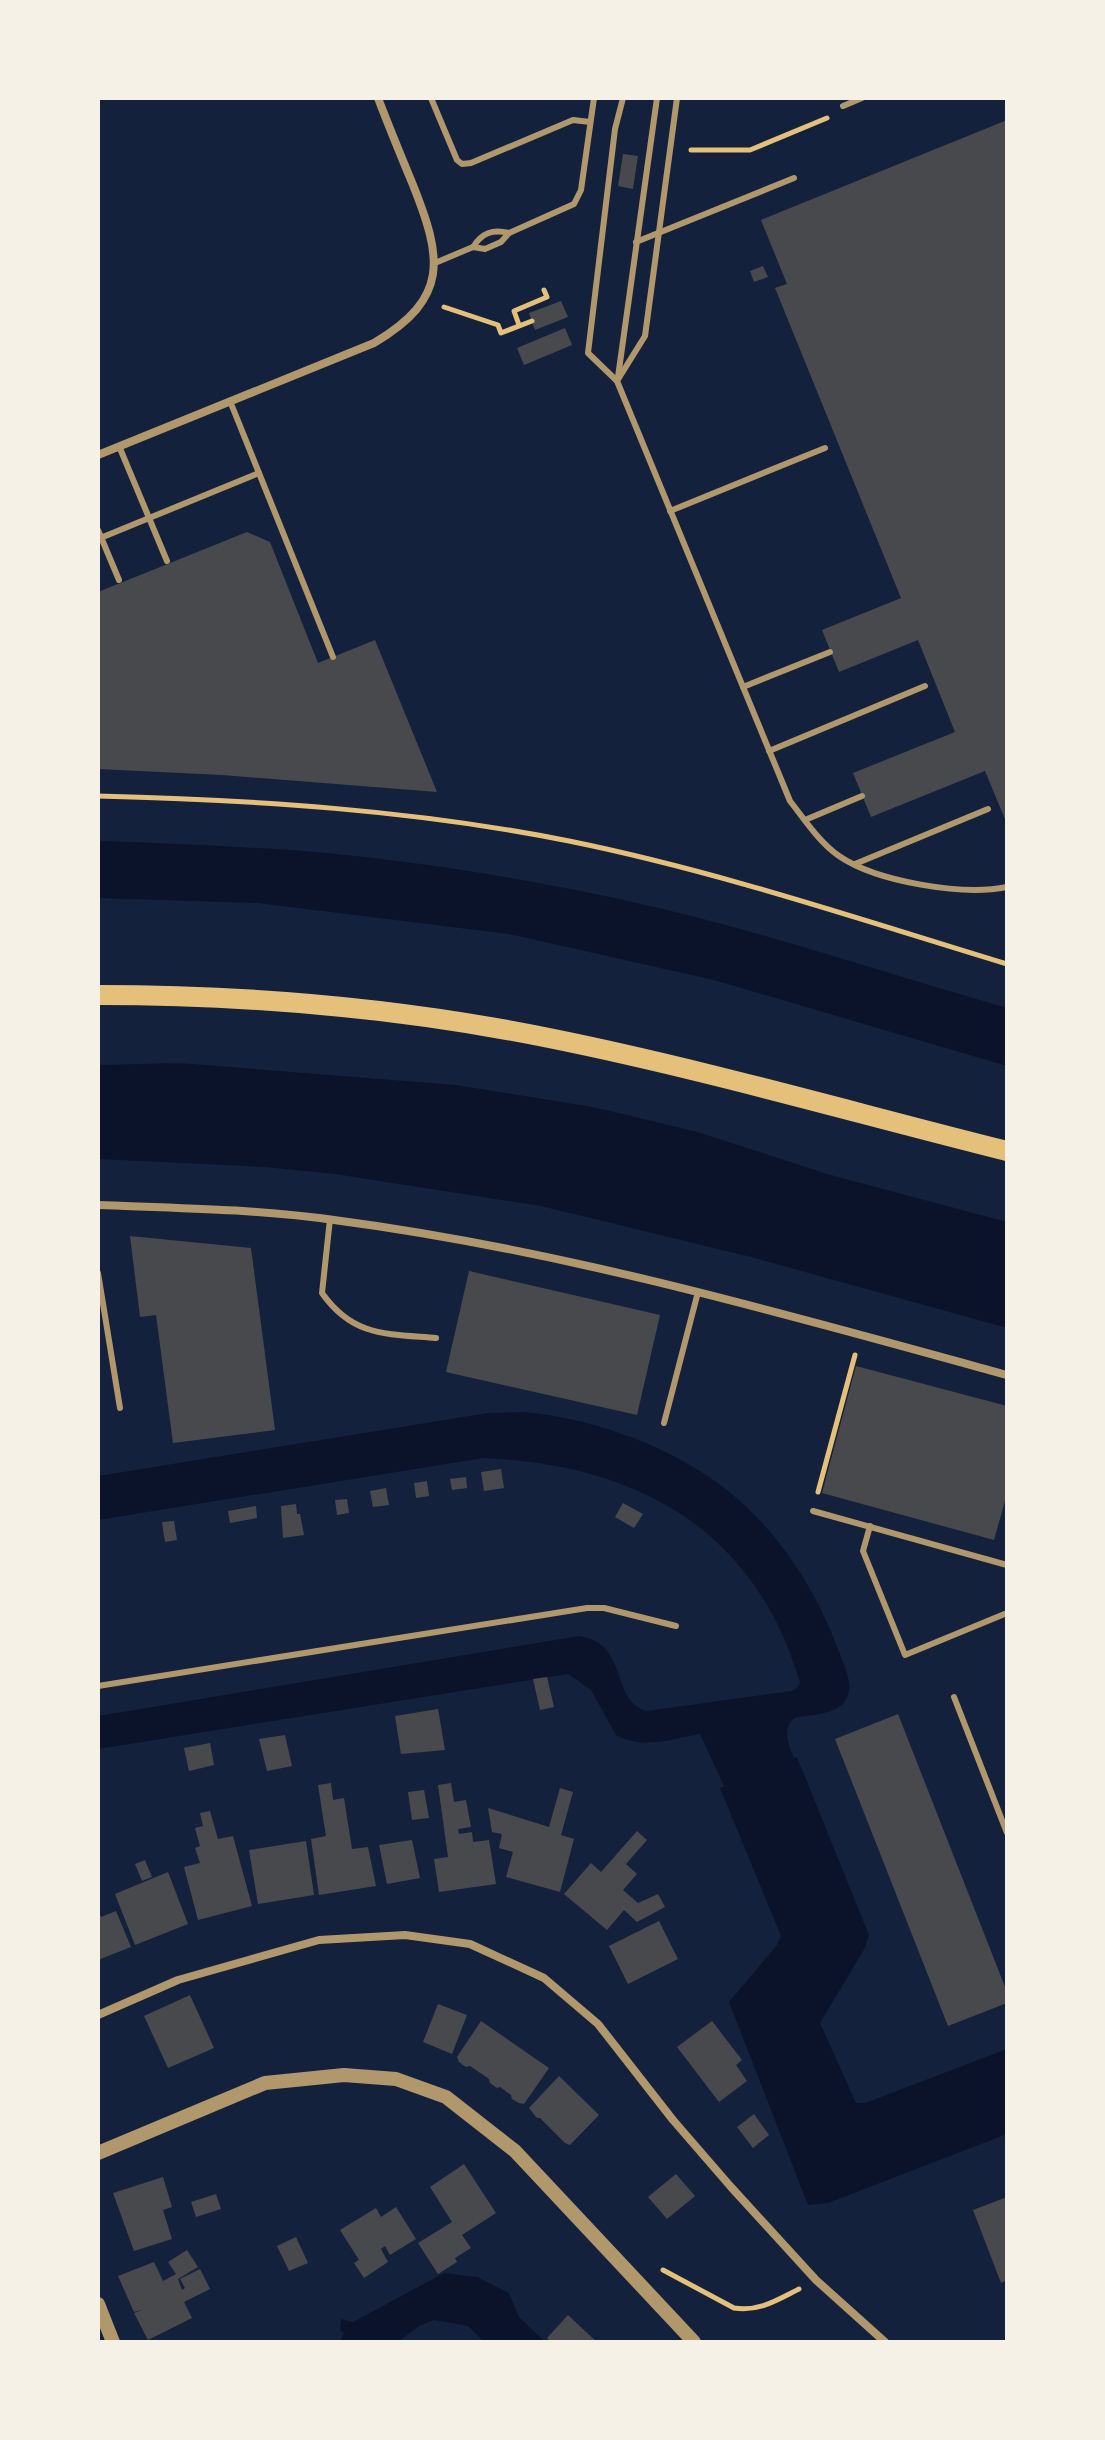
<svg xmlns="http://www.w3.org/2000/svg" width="1105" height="2440" font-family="Signika,sans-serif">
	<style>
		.water { fill: #0b132b }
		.building { fill: #48494c }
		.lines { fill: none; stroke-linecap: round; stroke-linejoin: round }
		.path { stroke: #e5c07b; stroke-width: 5 }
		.service { stroke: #b1986c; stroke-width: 6 }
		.minor { stroke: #b1986c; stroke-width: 8 }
		.tertiary { stroke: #b1986c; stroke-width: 14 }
		.primary { stroke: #e5c07b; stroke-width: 20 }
	</style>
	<rect width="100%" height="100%" fill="#14213d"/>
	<g class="water">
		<path d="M98 841C163 843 227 846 292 850 404 859 518 877 628 901 756 929 881 972 1007 1008V1066L714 980 509 934 257 903 98 898Z"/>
		<path d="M179 1063 456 1085 593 1107 698 1132 827 1174 1007 1222V1328L751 1257 541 1206 335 1174 264 1167 98 1159V1065Z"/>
		<path d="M524 1412C588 1418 659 1442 712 1479 773 1521 815 1586 840 1654 845 1668 855 1687 845 1701 836 1715 809 1715 794 1718 782 1730 788 1743 794 1758L797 1757 869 1935 865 1948 820 2023 856 2103H865L1007 2049V2134L828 2203 808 2205 729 2002 777 1945 781 1936 720 1788 724 1786 700 1734C671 1739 644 1750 616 1735L591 1690 568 1674 98 1749V1716L579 1636C629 1643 609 1698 646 1711L792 1691 797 1688 800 1683C755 1528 636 1465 484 1458L98 1520V1476L488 1413Z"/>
		<path d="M444 2273 477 2277 509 2293 519 2317 545 2342H484L468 2326 434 2320 419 2326 398 2342H340L344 2333 340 2330 341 2319 353 2322Z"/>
	</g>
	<g class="building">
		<path d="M1007 120V824L985 771 871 817 853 773 955 732 918 640 839 672 822 630 901 598 775 288 787 284 761 220Z"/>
		<path d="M623 154 638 156 633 189 618 186Z"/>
		<path d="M763 266 768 277 754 282 750 271Z"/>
		<path d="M561 301 568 317 535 330 529 313Z"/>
		<path d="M565 328 572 345 524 365 517 348Z"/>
		<path d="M247 532 270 542 318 663 375 640 437 792 222 775 98 769V592Z"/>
		<path d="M130 1236 251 1248 275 1430 173 1443 156 1315 140 1317Z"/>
		<path d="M469 1271 660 1315 637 1415 446 1372Z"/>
		<path d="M856 1366 1007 1406V1494L994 1540 822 1493Z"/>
		<path d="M501 1469 504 1488 484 1491 481 1472Z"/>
		<path d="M466 1477 467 1488 452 1490 450 1479Z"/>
		<path d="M427 1481 429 1496 416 1498 414 1483Z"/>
		<path d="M386 1488 389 1505 373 1507 370 1491Z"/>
		<path d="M347 1499 349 1513 337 1515 335 1500Z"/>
		<path d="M623 1503 643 1514 634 1528 615 1517Z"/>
		<path d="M296 1504 297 1514H300L304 1535 283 1538 281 1506Z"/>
		<path d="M256 1506 257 1518 230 1523 228 1511Z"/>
		<path d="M174 1521 177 1540 165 1542 162 1522Z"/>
		<path d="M547 1677 554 1707 540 1710 533 1679Z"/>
		<path d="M438 1709 445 1750 401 1754 395 1716Z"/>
		<path d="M898 1714 1007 1992V2003L948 2026 835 1739Z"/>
		<path d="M285 1735 292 1766 267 1771 259 1739Z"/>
		<path d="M210 1743 214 1765 189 1771 184 1748Z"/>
		<path d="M331 1783 333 1800 344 1798 352 1849 368 1847 376 1886 319 1895 311 1839 326 1836 318 1785Z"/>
		<path d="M451 1783 454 1802 466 1800 471 1827 458 1829 459 1834 472 1832 473 1842 489 1840 496 1884 439 1892 434 1859 448 1857 438 1785Z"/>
		<path d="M560 1788 573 1792 561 1835 574 1839 560 1892 506 1877 513 1852 499 1848 502 1834 492 1832 488 1808 549 1827Z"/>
		<path d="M424 1790 429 1818 412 1820 408 1792Z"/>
		<path d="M210 1811 218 1839 233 1836 252 1906 198 1920 184 1867 200 1863 195 1848 200 1846 195 1828 203 1826 200 1813Z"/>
		<path d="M637 1831 647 1840 626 1864 637 1874 623 1890 638 1903 658 1894 665 1907 637 1922 624 1910 607 1930 564 1894 591 1863 601 1872Z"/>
		<path d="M412 1840 420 1878 387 1884 379 1845Z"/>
		<path d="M306 1841 314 1895 258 1904 249 1850Z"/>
		<path d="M145 1860 152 1877 142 1881 135 1864Z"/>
		<path d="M168 1872 188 1924 135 1945 115 1894Z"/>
		<path d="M98 1909 101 1917 116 1911 131 1947 98 1960Z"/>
		<path d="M659 1921 678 1959 628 1984 609 1946Z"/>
		<path d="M190 1995 214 2048 168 2068 144 2016Z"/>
		<path d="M438 2004 467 2015 452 2054 423 2042Z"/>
		<path d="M481 2021 549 2068 524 2104 519 2103 512 2099 511 2095 500 2087 497 2088 490 2083 489 2079 470 2066 466 2067 459 2062 457 2057Z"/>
		<path d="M712 2021 742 2060 736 2065 747 2081 719 2102 677 2047Z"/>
		<path d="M559 2076 599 2115 570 2145 565 2143 540 2118H537L529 2108Z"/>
		<path d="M754 2114 769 2135 753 2148 737 2127Z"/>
		<path d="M464 2164 496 2213 462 2235 471 2248 455 2258 457 2262 438 2274 418 2243 452 2222 430 2187Z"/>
		<path d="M676 2174 695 2196 667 2219 648 2197Z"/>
		<path d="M163 2177 172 2207 163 2210 172 2239 134 2251 113 2193Z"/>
		<path d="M216 2194 221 2209 196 2217 191 2202Z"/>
		<path d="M1007 2197V2280L1001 2283 973 2210Z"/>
		<path d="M396 2207 416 2239 390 2255 385 2246 381 2249 388 2262 364 2278 354 2263 359 2260 340 2230 376 2208 381 2217Z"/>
		<path d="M296 2237 308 2263 289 2271 277 2246Z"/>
		<path d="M187 2250 198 2267 178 2279 182 2290 185 2288 180 2279 200 2269 210 2289 184 2302 192 2318 148 2340 134 2313 142 2310 134 2312 118 2276 154 2262 163 2281 176 2274 168 2262Z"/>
		<path d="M568 2315 585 2331 597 2342H551L547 2338Z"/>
	</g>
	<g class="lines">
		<g class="path">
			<path d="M691 150H750L827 118"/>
			<path d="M444 307 498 325 501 333 532 321"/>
			<path d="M519 325 514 311 547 297 544 290"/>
			<path d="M98 796C255 800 414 810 569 841 717 871 862 920 1007 964"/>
			<path d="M818 1492 855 1355"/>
			<path d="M663 2270 734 2308C759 2312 777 2300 799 2289"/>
		</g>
		<g class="service">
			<path d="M431 98 457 160 462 164 471 163 573 120 590 122"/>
			<path d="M623 98 615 129 588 353 617 381 790 801C805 820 819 842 839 856 877 882 963 896 1007 887"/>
			<path d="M843 106 862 98"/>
			<path d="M636 242 794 178"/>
			<path d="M473 247C482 233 492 229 509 233"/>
			<path d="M435 263 473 247 485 249 501 242 509 233 574 204 581 190 594 98"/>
			<path d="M618 377 657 98"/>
			<path d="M617 381 645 336 677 98"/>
			<path d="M230 401 333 657"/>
			<path d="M119 446 167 561"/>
			<path d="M670 511 825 448"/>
			<path d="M98 530 119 580"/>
			<path d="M98 539 259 473"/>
			<path d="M743 687 830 652"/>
			<path d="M769 751 925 686"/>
			<path d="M805 820 862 796"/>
			<path d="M855 864 988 809"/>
			<path d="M330 1219 322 1293C353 1337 387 1334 436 1338"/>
			<path d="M98 1273 120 1408"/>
			<path d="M664 1423 698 1292"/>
			<path d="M813 1511 1007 1565"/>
			<path d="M870 1526 863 1551 905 1655 1007 1613"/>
			<path d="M98 1686 587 1608H604L676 1626"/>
			<path d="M954 1697 1007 1833"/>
		</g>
		<g class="minor">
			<path d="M98 455 374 343C450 298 442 258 413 185 401 156 389 127 378 98"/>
			<path d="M98 1205C176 1208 256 1209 334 1220 563 1250 785 1314 1007 1375"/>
			<path d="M98 2015 178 1980 319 1940 405 1935 470 1944 544 1978 598 2024 673 2120 731 2187 816 2280 885 2342"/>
		</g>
		<g class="tertiary">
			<path d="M98 2153 265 2083 344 2075 396 2079 446 2097 515 2151 694 2342"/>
			<path d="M98 2304 113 2342"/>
		</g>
		<path class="primary" d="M98 995C249 995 401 1008 549 1038 703 1069 855 1113 1007 1151"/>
	</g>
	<rect width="1105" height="2440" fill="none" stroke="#f6f1e7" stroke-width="200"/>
</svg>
